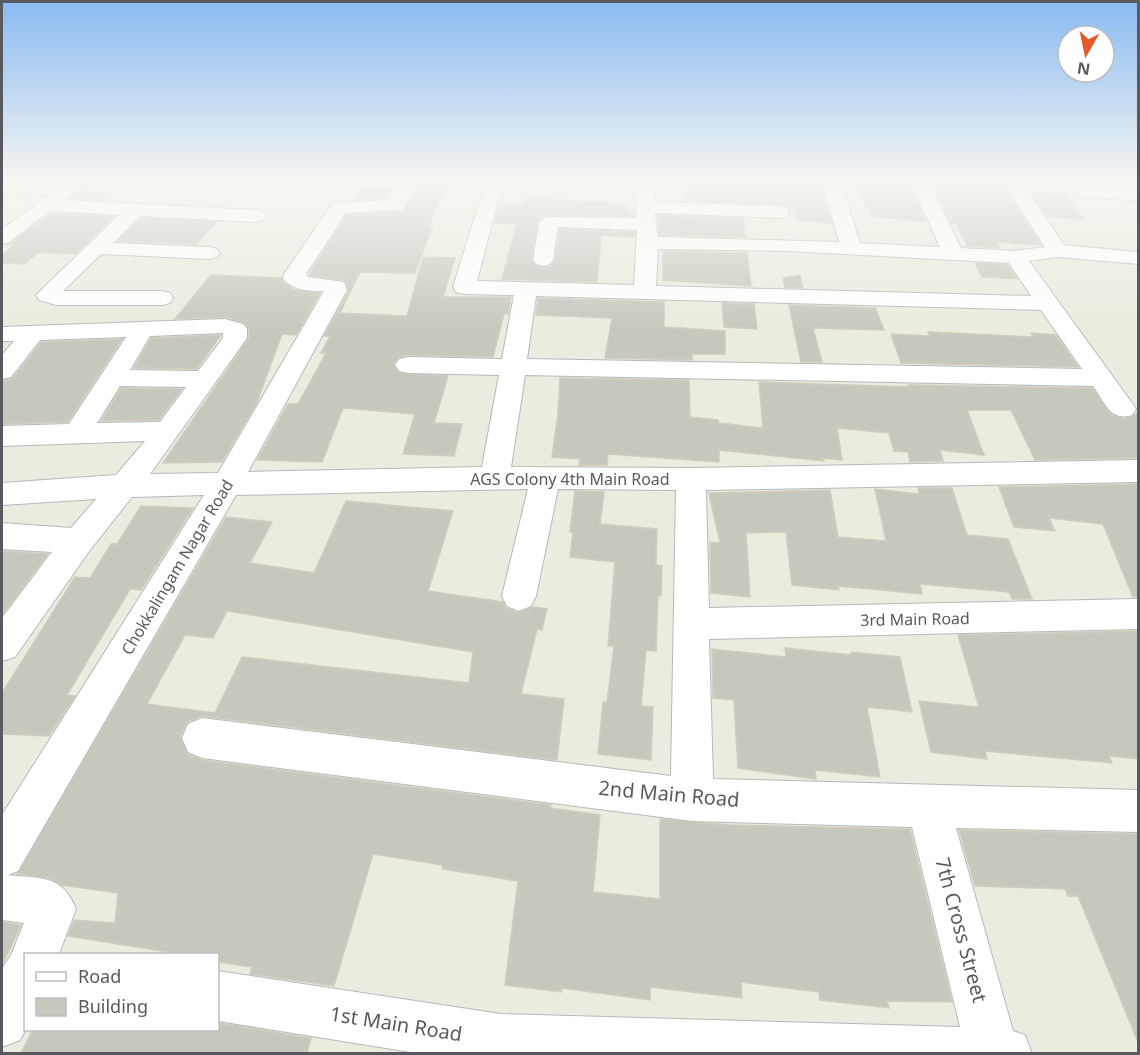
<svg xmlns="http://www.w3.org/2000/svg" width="1140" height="1055" font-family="'Noto Sans',sans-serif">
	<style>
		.building { fill: #c8c7be; stroke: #d0cdbd; stroke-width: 1.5; fill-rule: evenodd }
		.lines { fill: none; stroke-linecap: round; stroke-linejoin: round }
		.minor-casing { stroke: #b7b8be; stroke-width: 2 }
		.minor { fill: #fff; fill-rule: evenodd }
		.labels { text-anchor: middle; stroke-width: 5; stroke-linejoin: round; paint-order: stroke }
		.street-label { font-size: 16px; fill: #585a60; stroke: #fff }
		.near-street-label { font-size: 20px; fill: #585a60; stroke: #fff }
	</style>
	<rect width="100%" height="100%" fill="#ebebdf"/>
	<g class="building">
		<path d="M688 183H821L831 223 797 220 795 206 780 204 687 201Z"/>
		<path d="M936 183 1003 185 1041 245 996 242 1000 248 967 246 956 223H951L934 187 939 188Z"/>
		<path d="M882 184 910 186 926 221 873 217 857 185 883 187Z"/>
		<path d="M417 186H444L429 227H432L415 273 360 272 340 313 407 316 423 257 455 258 443 297H511L508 314H504L493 357 408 355 399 357 393 364 399 373 448 376 434 423 462 424 454 456 403 454 415 414 343 408 322 462 257 460 288 404H298L326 353H321L330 336H324L349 291 344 280 309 275 319 259 347 215 402 212Z"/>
		<path d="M361 188H394L388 198 354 200Z"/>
		<path d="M80 190 110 192 100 200 70 198Z"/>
		<path d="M1031 192 1066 194 1084 219 1047 217Z"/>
		<path d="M527 198 627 204V210H634L635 216 545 215 537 223 531 260 535 266 544 268 551 266 555 261 560 229 635 232 634 237 601 235 597 282 502 279 517 224 494 223 498 210 500 203 525 204Z"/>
		<path d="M51 213 114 217 75 254 39 252 24 264 2 263V255L14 245H8Z"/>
		<path d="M658 215 743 219 745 237 660 235Z"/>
		<path d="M141 218 217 222 196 244 118 241Z"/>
		<path d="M663 251 747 253 751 286 663 280Z"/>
		<path d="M975 263 1008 265 1017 279 982 277Z"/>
		<path d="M211 275 281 278 285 284 295 290 320 293 296 335 282 334 257 402 222 462 163 463 249 338V329L245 323 226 317 175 319Z"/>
		<path d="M800 275 803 288 785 287 783 278Z"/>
		<path d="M538 298 664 302V327L725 331V354H692V360L605 358 612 318 536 315Z"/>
		<path d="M722 303 754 304 757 329 724 327Z"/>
		<path d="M789 305 875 308 884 330 813 328 822 362H801Z"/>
		<path d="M928 332 1033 337 1031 333 1056 335 1078 367 901 363 891 334 930 336Z"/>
		<path d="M221 335 197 369 134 368 151 338Z"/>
		<path d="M122 339 68 422 2 424V381L13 378 41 342Z"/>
		<path d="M560 378 689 380 690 417 718 420 719 423 763 428 759 382 910 387 909 385 1092 388 1112 415 1125 419 1138 413V458L1035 460 1011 410H967L984 455 940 450 943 461 910 462 908 452 894 451 889 433 837 428 842 460 823 458 824 461 719 450V462L608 454 607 465H579L580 459 552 457 558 414Z"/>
		<path d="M121 388 182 389 159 420 101 421Z"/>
		<path d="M1138 484V597H1133L1103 524 1049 518 1055 531 1014 527 999 487Z"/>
		<path d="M918 488H952L967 535 1008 539 1032 599H1012L1009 592 920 584 922 594 838 586 839 590 792 585 786 532 746 533 750 597 711 593 710 542 720 543 709 493 830 490 838 537 886 541 875 489 919 494Z"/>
		<path d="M575 491 604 492 600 524 657 529 656 565 662 566 661 596 658 595 656 651 646 650 641 706 653 707 651 760 598 754 603 702H607L614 646H608L615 562 570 557 573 532H570Z"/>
		<path d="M346 501 453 511 428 591 503 602 506 608 518 613 533 607 547 609 542 630 537 629 521 694 564 699 557 760 202 716 187 722 180 737 187 754 202 760 551 805 550 808 600 815 593 892 660 899V819L730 825 910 829 952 1002 887 1001 889 1008 820 1000 819 992 741 982 742 998 650 987V1000L562 988 561 992 505 985 518 881 442 869 443 865 373 854 334 986 250 974 252 967 218 962V954H167L168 952 68 936 74 920 115 923 118 893 62 885 50 878 17 874 226 517 272 522 250 563 314 573ZM227 611 473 652 469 683 242 657 215 713 147 704 185 635 213 638Z"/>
		<path d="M141 506 193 508 141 590 130 589 67 695 75 696 49 736 2 734V693L75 577 90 578 111 544H117Z"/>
		<path d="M2 551 48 554 2 615Z"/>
		<path d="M1138 631V759L1109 756 1112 763 985 751 987 759 931 752 919 701 979 707 958 635Z"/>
		<path d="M785 648 852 655 851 652 900 657 912 712 867 707 880 777 815 770 816 779 738 768 734 700 713 698 712 649 786 657Z"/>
		<path d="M959 830 1138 834V1042L1078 896H1068L1065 889 975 886Z"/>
		<path d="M2 922 21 925 2 966Z"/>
		<path d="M218 1023 311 1038 307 1053H21L33 1029H218Z"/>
	</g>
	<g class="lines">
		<g class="minor-casing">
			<g id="minor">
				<path d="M2 183 63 184 85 183 64 200 255 210 262 212 265 216 262 220 255 222 140 216 113 243 210 247 217 249 220 253 217 257 210 259 101 254 63 291H162L170 293 173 298 170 303 162 305H56L39 300 36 295 119 215 50 211 9 242 2 244V229L49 195 2 192Z"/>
				<path d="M400 183H412L415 187 402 210 346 213 306 274 308 277 344 282 347 290 248 472 482 467 499 375 408 373 399 371 395 365 399 359 408 357 502 359 514 295 464 294 456 292 453 287 480 200 490 183H508L498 200 477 281 634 285 637 230 558 227 553 260 550 264 543 266 536 264 533 260 539 223 546 217 637 218 635 183H653L655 202 780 206 787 208 789 212 787 216 780 218 655 213 658 237 839 242 823 183H841L860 243 940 247 911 183H929L961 248 1015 251 1045 247 1004 183H1022L1064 245 1138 252V264L1058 257 1029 261 1132 403 1136 409 1132 415C1110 422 1105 402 1093 386L525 375 511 467 691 468 1138 460V482L706 490 709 608 1138 599V629L709 639 713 779 1138 790V832L956 828 1013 1031 1025 1035 1032 1054H423L218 1021V971L501 1014 960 1027 912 827 692 821 202 758 188 752 182 738 188 724 202 718 671 776 676 490 558 489 536 596 531 606 519 611 507 606 502 596 528 489 236 495 18 871 8 875C42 879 62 874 76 909L59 954H26V1029L20 1040 2 1047V969L11 955 24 923 2 920V815L204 495 132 497 90 550 15 657 2 661V618L52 552 2 549V523L71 528 96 499 2 505V483L116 475 145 441 2 446V426L69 424 126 337 40 340 11 377 2 379V355L14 341H2V327L225 319 243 324 247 329V338L150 474 218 473 324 291C310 291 292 291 283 278L284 274 333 203 389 200ZM658 249 789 251 1009 263 1031 296 656 286ZM536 296 1041 310 1082 369 527 359ZM223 333V338L198 371 130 370 150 336ZM120 386 186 387 160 422 97 423Z"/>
				<path d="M1086 187 1138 191V201L1080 196 1077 192 1080 188Z"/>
			</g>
		</g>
		<use href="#minor" class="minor"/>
	</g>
	<linearGradient id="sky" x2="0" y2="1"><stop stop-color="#89baf1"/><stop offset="0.55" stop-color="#f6f6f1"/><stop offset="1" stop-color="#f6f6f1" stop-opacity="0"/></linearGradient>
	<rect width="1140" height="330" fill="url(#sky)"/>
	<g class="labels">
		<g class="street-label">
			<text x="570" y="485">AGS Colony 4th Main Road</text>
			<text transform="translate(177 567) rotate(-59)" y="6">Chokkalingam Nagar Road</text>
			<text transform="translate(915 619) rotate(-1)" y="6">3rd Main Road</text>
		</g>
		<g class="near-street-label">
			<text transform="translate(669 794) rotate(5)" y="7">2nd Main Road</text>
			<text transform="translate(961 930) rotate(75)" y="7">7th Cross Street</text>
			<text transform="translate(396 1024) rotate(9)" y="7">1st Main Road</text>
		</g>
	</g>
	<rect width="1140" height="1055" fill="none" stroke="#585a60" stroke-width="6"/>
	<rect x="24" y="953" width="195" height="78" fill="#ffffff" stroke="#bcbdbf" stroke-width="1.5"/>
	<rect x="36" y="972" width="30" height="9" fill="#ffffff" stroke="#bcbdbf" stroke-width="1.5"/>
	<text x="78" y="983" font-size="18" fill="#585a60">Road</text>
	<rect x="36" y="998" width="30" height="18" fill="#c8c7be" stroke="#bcbdbf" stroke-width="1.5"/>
	<text x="78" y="1013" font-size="18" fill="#585a60">Building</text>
	<g transform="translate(1086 54) rotate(189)"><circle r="28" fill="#ffffff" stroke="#bcbdbf" stroke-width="1.5"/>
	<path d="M0-4.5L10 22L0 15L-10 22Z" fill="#e75929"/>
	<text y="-9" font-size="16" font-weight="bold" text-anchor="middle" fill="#585a60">N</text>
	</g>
</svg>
